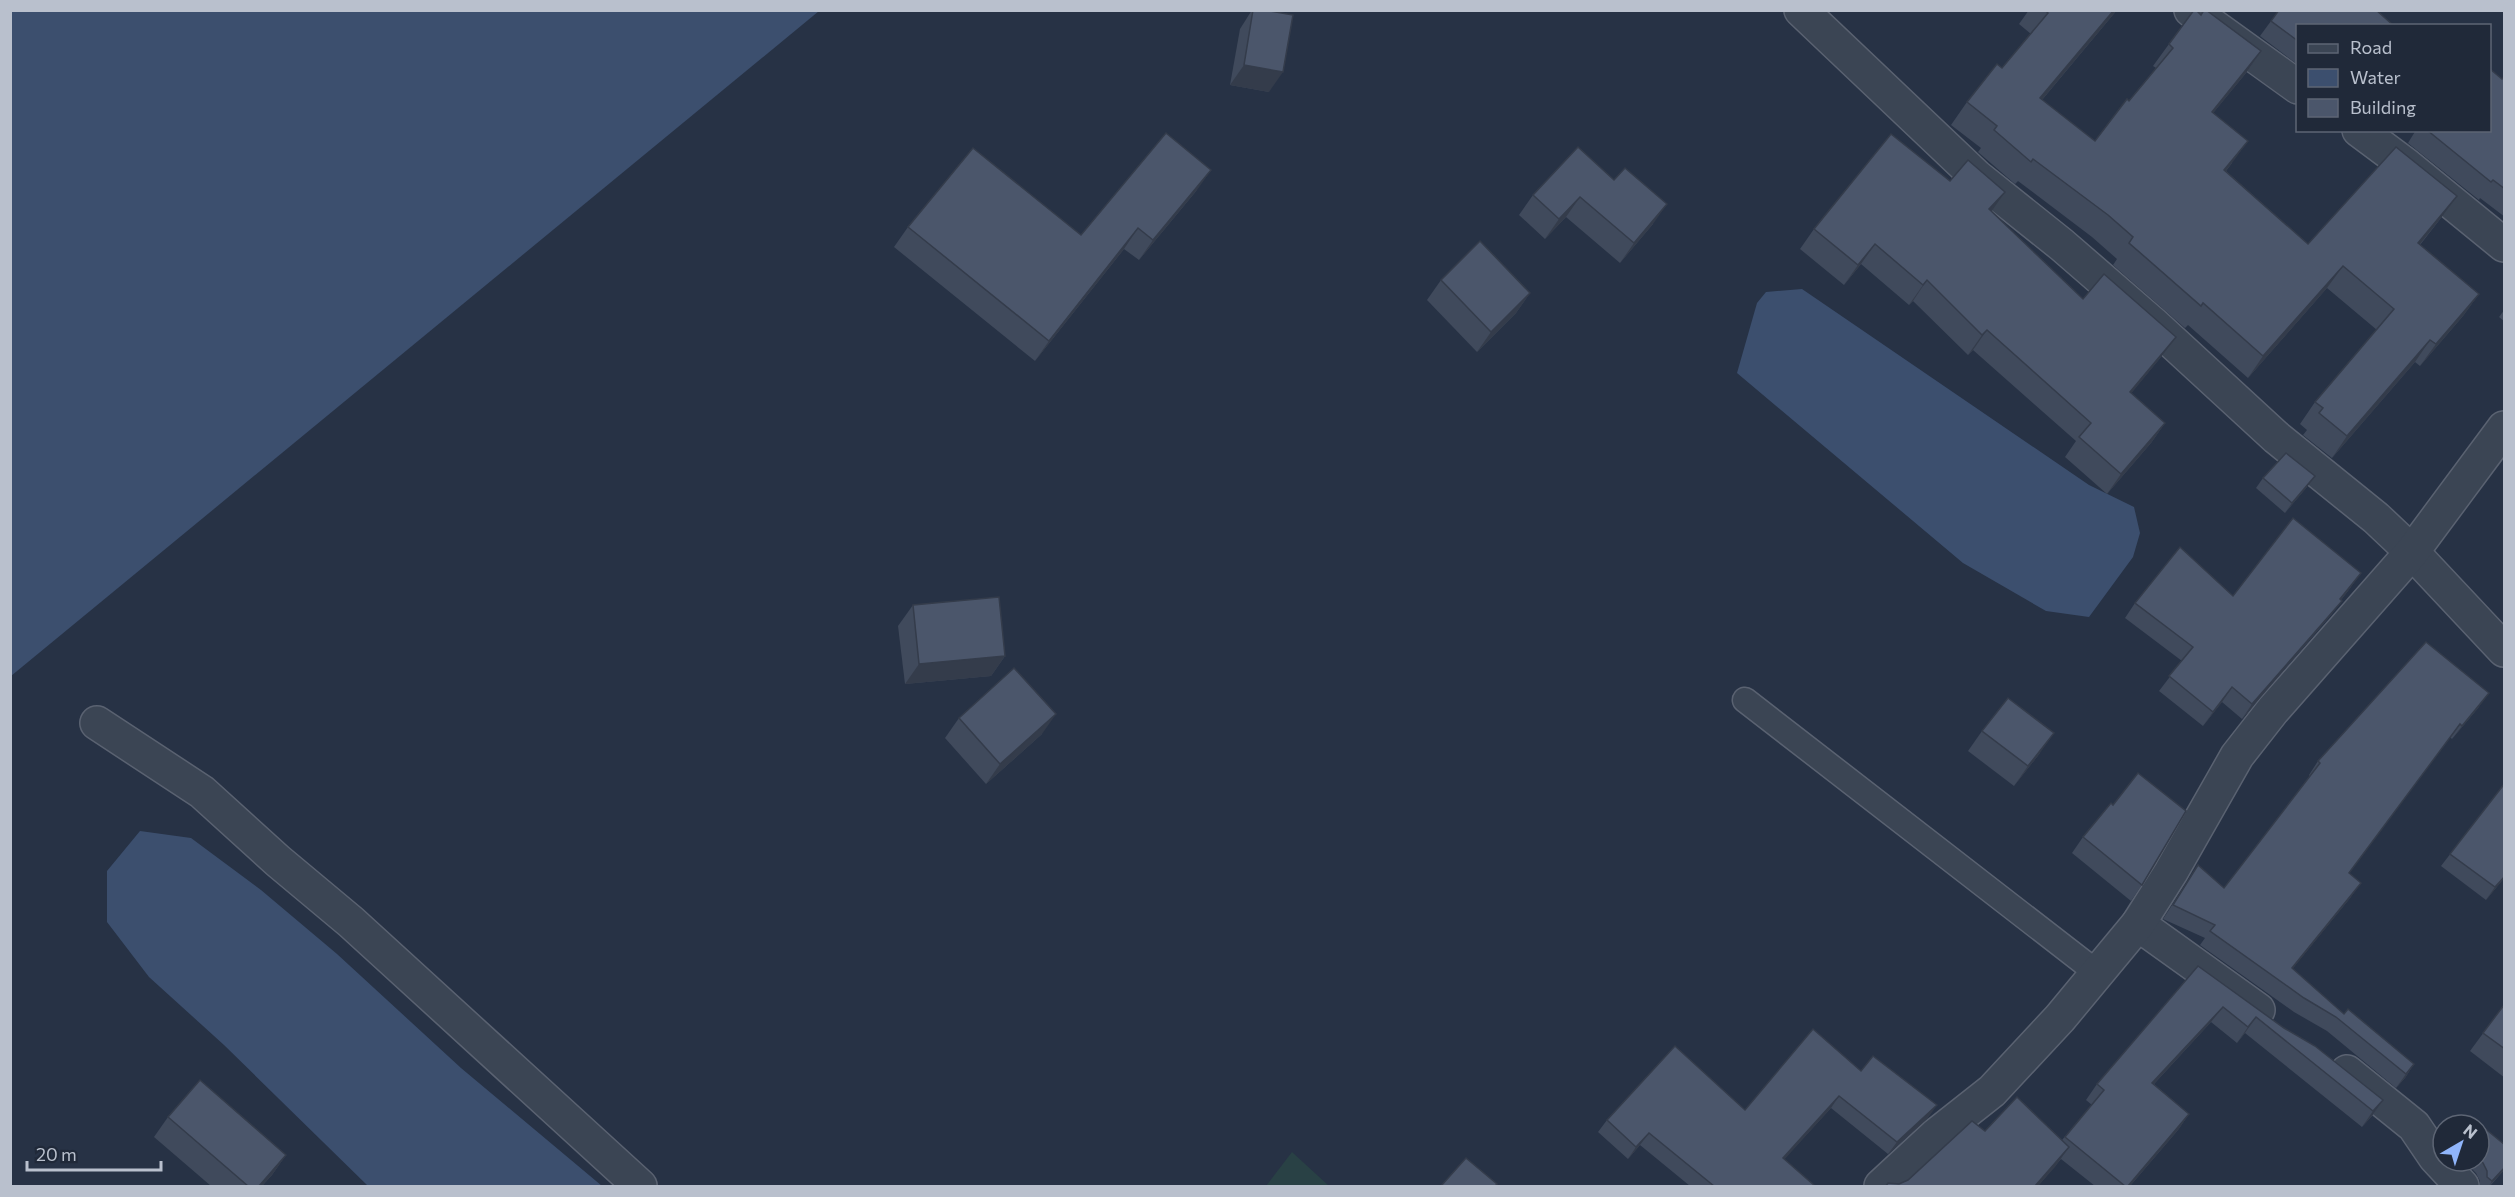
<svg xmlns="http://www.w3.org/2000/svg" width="2515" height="1197" font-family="Commissioner,sans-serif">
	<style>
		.green { fill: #294145 }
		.water { fill: #3c4f6e }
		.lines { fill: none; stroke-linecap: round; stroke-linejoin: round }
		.lane-casing { stroke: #5a6271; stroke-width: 27 }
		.street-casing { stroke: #5a6271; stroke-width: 36 }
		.lane { stroke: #3b4554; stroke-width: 24 }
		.street { stroke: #3b4554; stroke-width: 33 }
		.wall { fill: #404a5c }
		.shaded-wall { fill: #343c4b }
		.building { fill: #4b566b; stroke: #343c4b; stroke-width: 1.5 }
	</style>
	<rect width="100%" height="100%" fill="#273245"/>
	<path class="green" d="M1292 1152 1329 1186H1266Z"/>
	<g class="water">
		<path d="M11 10H819V11L11 676Z"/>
		<path d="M1802 289 2089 485 2134 507 2140 533 2133 557 2089 617 2046 611 1963 563 1737 373 1757 303 1766 292Z"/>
		<path d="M140 831 191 838 261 890 337 954 461 1068 602 1186H368L224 1045 149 977 107 922V871Z"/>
	</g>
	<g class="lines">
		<g class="lane-casing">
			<path id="lane" d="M1745 700 2096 972"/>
		</g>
		<g class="street-casing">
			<g id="street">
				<path d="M1801 10 1977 177 2062 245 2152 323 2277 438 2376 518 2412 552 2504 650"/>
				<path d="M2191 10 2298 87"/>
				<path d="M2359 130 2406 165 2504 245"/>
				<path d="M97 723 202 792 278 861 351 922 640 1186"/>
				<path d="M2138 924 2258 1010"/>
				<path d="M2347 1072 2414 1126 2435 1157 2462 1186"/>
				<path d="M1881 1186 1935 1136 1992 1091 2060 1018 2138 924 2171 872 2237 756 2273 710 2412 552 2504 428"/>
			</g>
		</g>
		<use href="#lane" class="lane"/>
		<use href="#street" class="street"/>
	</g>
	<g class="wall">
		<path d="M1252 10H1265L1269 92 1230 85 1240 29Z"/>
		<path d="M2029 10H2117L2042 100 2095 141 2156 68 2153 66 2169 44 2201 15 2261 51 2246 73 2213 113 2232 163 2226 171 2308 244 2441 218 2420 245 2479 294 2463 316 2420 366 2415 362 2332 458 2303 435 2307 430 2300 424 2315 402 2377 330 2327 288 2248 378 2188 325 2185 328 2113 265 2117 259 2092 237 2018 181 2015 184 1978 152 1981 148 1951 125 1967 102 2002 68 2031 34 2019 24Z"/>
		<path d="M2271 21 2298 26V65L2260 36Z"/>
		<path d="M2505 76V217L2480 198 2479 200 2408 143 2416 130H2490L2502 79Z"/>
		<path d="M1614 180 1653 224 1620 263 1566 217 1545 239 1519 215 1533 195Z"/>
		<path d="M1950 181 1991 211 2083 299 2161 357 2131 393 2165 423 2151 443 2107 494 2065 457 2076 441 1973 350 1968 355 1913 301 1909 305 1861 264 1844 285 1800 249 1814 229Z"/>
		<path d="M1197 190 1139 260 1124 249 1035 361 894 247 908 227 1081 235Z"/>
		<path d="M1441 280 1530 293 1516 313 1477 352 1427 300Z"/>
		<path d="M2505 309V322L2499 317Z"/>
		<path d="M2263 478 2307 487 2285 513 2256 488Z"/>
		<path d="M2351 587 2341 600 2331 615 2242 719 2222 702 2203 726 2159 691 2182 661 2125 618 2135 603Z"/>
		<path d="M913 605 1005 656 991 676 905 684 898 626Z"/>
		<path d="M2479 707 2452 739 2450 737 2349 873 2351 897 2292 969 2344 1014 2414 1064 2405 1078 2396 1088 2327 1031 2294 1012 2200 945 2205 938 2163 919 2198 865 2224 888 2310 777 2309 775 2318 761Z"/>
		<path d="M959 718 1042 734 986 784 945 738Z"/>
		<path d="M1982 731 2040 753 2014 786 1968 751Z"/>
		<path d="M2505 783V877L2486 900 2441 866Z"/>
		<path d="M2113 805 2142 885 2131 901 2072 853 2083 837Z"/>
		<path d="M2198 966 2383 1100 2372 1116 2362 1127 2245 1033 2237 1043 2211 1022 2154 1084 2189 1114 2178 1130 2130 1186H2095L2061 1159 2038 1186H1886L1899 1184 1908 1180 1985 1131 2062 1140 2092 1105 2086 1100 2097 1084Z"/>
		<path d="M2504 1005 2505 1078 2470 1051Z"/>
		<path d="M1861 1071 1928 1118 1888 1154 1831 1108 1784 1159 1815 1186H1690L1640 1145 1628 1159 1598 1132 1607 1120 1745 1110Z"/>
		<path d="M168 1117 286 1155 272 1175 262 1186H211L154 1137Z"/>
		<path d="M2479 1125 2505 1145V1169L2490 1186H2480V1181L2476 1173 2464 1161H2479Z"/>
	</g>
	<g class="shaded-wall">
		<path d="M2114 10H2117L2025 120 2040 98Z"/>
		<path d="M2261 51 2246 73 2196 134 2212 112Z"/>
		<path d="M1244 65 1283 72 1269 92 1230 85Z"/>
		<path d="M2248 141 2232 163 2209 192 2224 170Z"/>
		<path d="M1211 170 1197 190 1139 260 1153 240Z"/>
		<path d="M2005 192 1991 212 1989 209Z"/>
		<path d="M2457 196 2441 218 2403 265 2418 243Z"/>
		<path d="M1580 197 1566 217 1545 239 1559 219Z"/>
		<path d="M1667 204 1653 224 1620 263 1634 243Z"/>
		<path d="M1138 228 1124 249 1035 361 1049 341Z"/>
		<path d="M1875 244 1861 264 1844 285 1858 265Z"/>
		<path d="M2343 266 2327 288 2248 378 2263 356Z"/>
		<path d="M1927 280 1913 301 1909 305 1923 285Z"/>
		<path d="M1530 293 1516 313 1477 352 1491 332Z"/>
		<path d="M2479 294 2463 316 2420 366 2436 344Z"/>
		<path d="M1987 330 1973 350 1968 355 1982 335Z"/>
		<path d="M2176 337 2161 357 2116 412 2130 392Z"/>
		<path d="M2430 340 2415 362 2332 458 2347 436Z"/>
		<path d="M2165 423 2151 443 2107 494 2121 474Z"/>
		<path d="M2315 476 2307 487 2285 513 2292 503Z"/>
		<path d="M2361 573 2351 587 2330 614 2340 599Z"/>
		<path d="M2342 601 2331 615 2242 719 2252 704Z"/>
		<path d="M1005 656 991 676 905 684 919 664Z"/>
		<path d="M2232 687 2222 702 2203 726 2213 712Z"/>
		<path d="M2489 693 2479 707 2452 739 2462 726Z"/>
		<path d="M1056 714 1042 734 986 784 1000 764Z"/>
		<path d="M2054 733 2040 753 2014 786 2028 766Z"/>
		<path d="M2505 876V877L2486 900 2495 887Z"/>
		<path d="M2361 883 2351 897 2282 982 2292 968Z"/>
		<path d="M2223 1007 2211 1022 2141 1098 2152 1083Z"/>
		<path d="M2256 1017 2245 1033 2237 1043 2248 1027Z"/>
		<path d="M2414 1064 2405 1078 2396 1088 2406 1074Z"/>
		<path d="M1839 1096 1831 1108 1774 1171 1783 1158Z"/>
		<path d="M2383 1100 2372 1116 2362 1127 2373 1111Z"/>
		<path d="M1937 1105 1928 1118 1888 1154 1897 1142Z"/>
		<path d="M2189 1114 2178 1130 2130 1186H2128Z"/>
		<path d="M1649 1133 1640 1145 1628 1159 1636 1147Z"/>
		<path d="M2069 1147 2055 1167 2038 1186H2035Z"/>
		<path d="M286 1155 272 1175 262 1186H259Z"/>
		<path d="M2505 1167V1169L2489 1186 2492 1181Z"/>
	</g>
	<g class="building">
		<path d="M1253 10H1265L1293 15 1283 72 1244 65Z"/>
		<path d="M2045 10H2114L2040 98 2095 141 2127 99 2129 101 2173 48 2169 44 2194 10H2196L2201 15 2204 10H2206L2261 51 2212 112 2248 141 2224 170 2308 244 2396 147 2457 196 2418 243 2479 294 2436 344 2430 340 2347 436 2319 413 2323 408 2315 402 2394 309 2343 266 2263 356 2203 303 2201 306 2129 243 2133 237 2108 215 2033 159 2031 162 1994 130 1997 126 1967 102 1997 64 2002 68 2048 13Z"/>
		<path d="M2279 10H2376L2394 26H2298V41L2271 21Z"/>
		<path d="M2490 69 2502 79 2505 76V189L2493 180 2491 182 2427 130H2490Z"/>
		<path d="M1166 133 1211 170 1153 240 1138 228 1049 341 908 227 973 148 1081 235Z"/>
		<path d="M1891 134 1950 181 1968 160 2005 192 1989 209 2083 299 2104 274 2176 337 2130 392 2165 423 2121 474 2079 437 2091 423 1987 330 1982 335 1927 280 1923 285 1875 244 1858 265 1814 229Z"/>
		<path d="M1578 147 1614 180 1625 168 1667 204 1634 243 1580 197 1559 219 1533 195Z"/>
		<path d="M1480 241 1530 293 1491 332 1441 280Z"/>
		<path d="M2286 453 2315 476 2292 503 2263 478Z"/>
		<path d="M2293 518 2361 573 2340 599 2342 601 2252 704 2232 687 2213 712 2169 676 2193 647 2135 603 2180 547 2233 596Z"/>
		<path d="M999 597 1005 656 919 664 913 605Z"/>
		<path d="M2426 642 2489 693 2462 726 2460 724 2349 873 2361 883 2292 968 2344 1014 2348 1009 2414 1064 2406 1074 2336 1017 2304 998 2210 931 2215 925 2173 905 2198 865 2224 888 2320 763 2318 761Z"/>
		<path d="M1014 668 1056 714 1000 764 959 718Z"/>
		<path d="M2008 698 2054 733 2028 766 1982 731Z"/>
		<path d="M2138 773 2186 811 2142 885 2083 837 2111 803 2113 805Z"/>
		<path d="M2505 783V876L2495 887 2450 854Z"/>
		<path d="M2198 966 2284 1028 2315 1046 2383 1100 2373 1111 2256 1017 2248 1027 2223 1007 2152 1083 2189 1114 2128 1186H2125L2065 1137 2104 1090 2097 1084Z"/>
		<path d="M2504 1005H2505V1049L2483 1033Z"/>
		<path d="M1813 1029 1861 1071 1873 1056 1937 1105 1897 1142 1839 1096 1783 1158 1815 1186H1714L1649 1133 1636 1147 1607 1120 1675 1046 1745 1110Z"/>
		<path d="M200 1080 286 1155 259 1186H248L168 1117Z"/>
		<path d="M2017 1097 2069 1147 2035 1186H1886L1888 1183 1899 1184 1908 1180 1972 1121 1985 1131Z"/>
		<path d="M2477 1122 2505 1145V1167L2492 1181 2487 1177V1171L2483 1163 2479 1159V1125H2475Z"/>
		<path d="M1466 1158 1497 1184 1495 1186H1441Z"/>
	</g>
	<rect width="2515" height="1197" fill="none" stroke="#b9c0cd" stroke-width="24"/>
	<rect x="2296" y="24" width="195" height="108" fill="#202939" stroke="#5d6574" stroke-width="1.5"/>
	<rect x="2308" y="44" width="30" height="9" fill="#3b4554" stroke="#5d6574" stroke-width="1.5"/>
	<text x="2350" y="54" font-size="18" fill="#b9c0cd">Road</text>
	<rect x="2308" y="69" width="30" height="18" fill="#3c4f6e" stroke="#5d6574" stroke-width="1.5"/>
	<text x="2350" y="84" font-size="18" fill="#b9c0cd">Water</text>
	<rect x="2308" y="99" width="30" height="18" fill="#4b566b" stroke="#5d6574" stroke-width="1.5"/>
	<text x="2350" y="114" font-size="18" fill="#b9c0cd">Building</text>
	<g transform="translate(2461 1143) rotate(39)"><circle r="28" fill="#202939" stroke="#5d6574" stroke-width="1.5"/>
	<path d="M0-4.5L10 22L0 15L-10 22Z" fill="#90b5fb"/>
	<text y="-9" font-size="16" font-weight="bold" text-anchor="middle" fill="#b9c0cd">N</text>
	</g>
	<path d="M27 1161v9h134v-9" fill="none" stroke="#b9c0cd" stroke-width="3"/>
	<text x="36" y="1161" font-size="18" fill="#b9c0cd" stroke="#202939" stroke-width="4.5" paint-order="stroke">20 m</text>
</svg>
